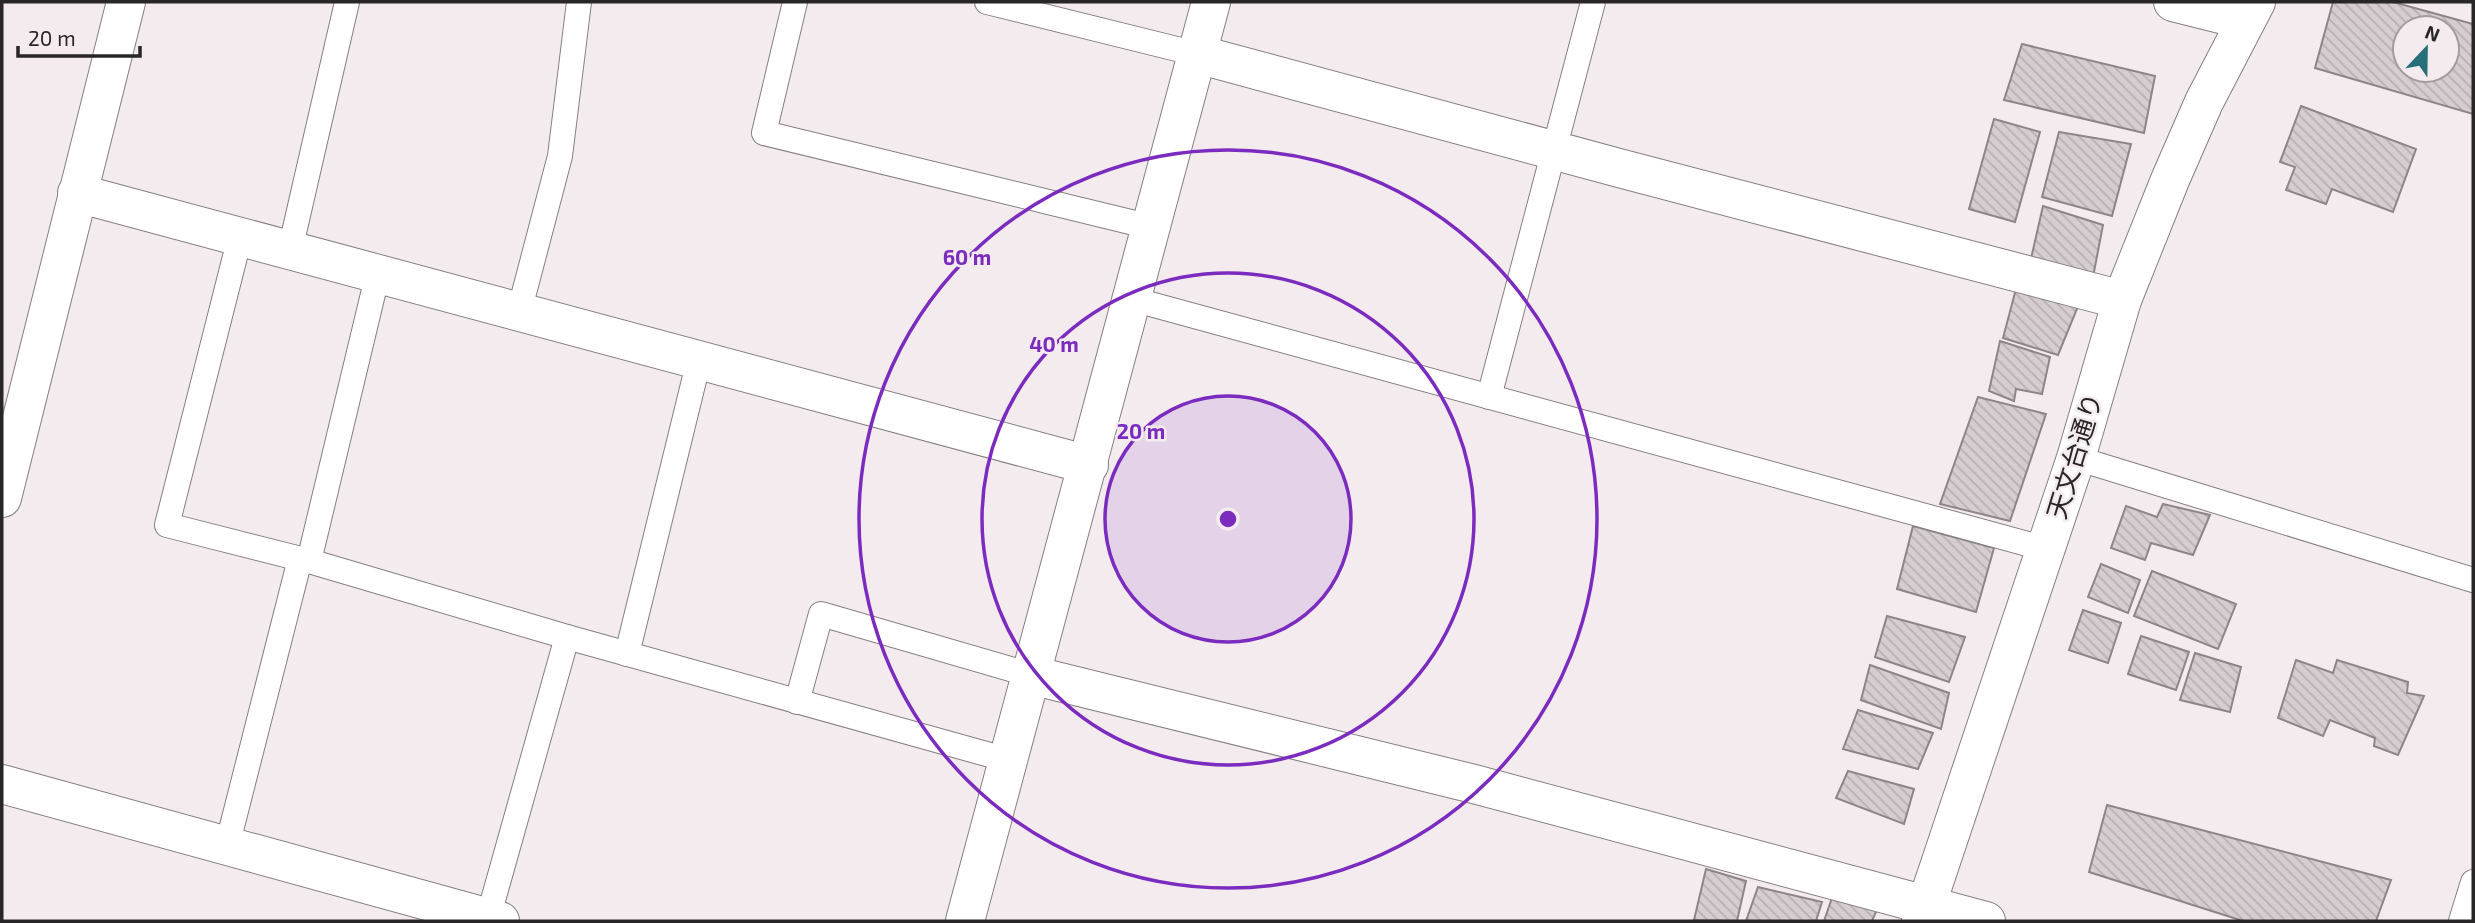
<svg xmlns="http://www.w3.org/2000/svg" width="2475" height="923" font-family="'Exo 2','Noto Sans JP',sans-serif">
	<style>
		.building { fill: url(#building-back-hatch); stroke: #8d8689; stroke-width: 2; fill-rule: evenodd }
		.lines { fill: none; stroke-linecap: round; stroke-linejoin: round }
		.lane-casing { stroke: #867f82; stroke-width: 26 }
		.street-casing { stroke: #867f82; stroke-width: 40 }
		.secondary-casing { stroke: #867f82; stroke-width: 40 }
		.lane { stroke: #fff; stroke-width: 24 }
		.street { stroke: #fff; stroke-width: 38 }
		.secondary { stroke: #fff; stroke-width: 38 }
		.ring { fill: none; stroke: #7b2cbf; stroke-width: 3.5 }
		.labels { text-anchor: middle; stroke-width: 5; stroke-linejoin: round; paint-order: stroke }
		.street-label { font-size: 26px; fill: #292627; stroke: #f3ebee }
		.centre { fill: #7b2cbf; stroke: #f3ebee; stroke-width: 3.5 }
		.ring-label { font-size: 21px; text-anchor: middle; font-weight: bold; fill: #7b2cbf; stroke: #f3ebee; stroke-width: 5; stroke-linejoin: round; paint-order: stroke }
	</style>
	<defs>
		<pattern id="building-back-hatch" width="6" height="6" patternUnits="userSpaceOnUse" patternTransform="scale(1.75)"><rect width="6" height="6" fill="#d5cdd0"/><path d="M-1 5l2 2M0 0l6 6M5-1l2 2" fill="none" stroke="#b7b0b3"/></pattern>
	</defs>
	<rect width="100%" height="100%" fill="#f3ebee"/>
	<g class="building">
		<path d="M2333 2H2393L2473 24V114L2315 68ZM2405 28H2447V70H2405Z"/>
		<path d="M2022 44 2155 76 2144 133 2004 100Z"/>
		<path d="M2301 106 2416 149 2393 212 2332 189 2326 204 2286 190 2295 167 2280 162Z"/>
		<path d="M1994 119 2040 132 2015 222 1969 209Z"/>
		<path d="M2059 132 2131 144 2112 216 2042 197Z"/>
		<path d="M2043 206 2103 225 2093 277 2030 263Z"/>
		<path d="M2017 285 2079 304 2058 355 2003 338Z"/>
		<path d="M2000 341 2050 357 2042 394 2016 389 2014 401 1989 391Z"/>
		<path d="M1978 397 2046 414 2010 521 1940 504Z"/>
		<path d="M2163 504 2210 515 2193 555 2151 543 2145 560 2111 548 2126 506 2157 517Z"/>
		<path d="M1913 526 1994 548 1976 612 1897 589Z"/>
		<path d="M2101 564 2140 580 2128 613 2088 597Z"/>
		<path d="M2152 571 2236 604 2218 649 2134 616Z"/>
		<path d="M2083 610 2121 623 2108 663 2069 650Z"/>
		<path d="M1887 616 1965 637 1949 682 1875 657Z"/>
		<path d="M2141 636 2189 652 2176 690 2128 674Z"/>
		<path d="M2195 653 2241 667 2230 712 2180 700Z"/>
		<path d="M2296 660 2333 673 2337 660 2408 682 2407 693 2424 696 2398 755 2374 746 2375 738 2330 720 2323 736 2278 718Z"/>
		<path d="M1870 665 1949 693 1941 729 1861 700Z"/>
		<path d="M1858 710 1933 733 1918 769 1843 749Z"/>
		<path d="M1848 771 1914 789 1904 824 1836 798Z"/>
		<path d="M2107 805 2391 880 2376 921H2243L2089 872Z"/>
		<path d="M1706 869 1746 881 1737 921 1694 920Z"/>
		<path d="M1758 887 1822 902 1816 921H1746Z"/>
		<path d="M1833 895 1879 905 1872 921H1824Z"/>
	</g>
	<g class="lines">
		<g class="lane-casing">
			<g id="lane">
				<path d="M795 2 764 133 1151 227"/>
				<path d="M987 2 1197 54"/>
				<path d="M240 237 167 525 309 561 567 637 1008 760"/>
				<path d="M290 250 347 2"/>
				<path d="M1132 299 2046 549"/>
				<path d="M519 312 560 156 579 2"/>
				<path d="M1489 397 1593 2"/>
				<path d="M2076 458 2473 580"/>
				<path d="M309 561 378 273"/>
				<path d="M627 654 699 360"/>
				<path d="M797 702 821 614 1031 675"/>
				<path d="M227 846 300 559"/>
				<path d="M488 918 567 637"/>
				<path d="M2461 921 2473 882"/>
			</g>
		</g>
		<g class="street-casing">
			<g id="street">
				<path d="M2173 2 2245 20"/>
				<path d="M1197 54 1619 168 2122 300"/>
				<path d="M77 193 1089 465"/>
				<path d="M2 498 126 2"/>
				<path d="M1031 675 1474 784 1986 921"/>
				<path d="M2 784 500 921"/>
				<path d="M965 921 1211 2"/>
			</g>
		</g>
		<g class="secondary-casing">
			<path id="secondary" d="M1921 921 2076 458 2122 300 2170 180 2204 102 2256 2"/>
		</g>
		<use href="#lane" class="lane"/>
		<use href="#street" class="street"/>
		<use href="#secondary" class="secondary"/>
	</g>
	<circle cx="1228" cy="519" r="123" fill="#7b2cbf" fill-opacity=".12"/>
	<g class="ring">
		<circle cx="1228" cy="519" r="123"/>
		<circle cx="1228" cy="519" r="246"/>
		<circle cx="1228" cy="519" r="369"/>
	</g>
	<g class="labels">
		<g class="street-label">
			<text transform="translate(2075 456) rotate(-73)" y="9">天文台通り</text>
		</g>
	</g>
	<circle cx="1228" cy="519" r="10" class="centre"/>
	<g class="ring-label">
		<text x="967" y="265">60 m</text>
		<text x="1054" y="352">40 m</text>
		<text x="1141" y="439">20 m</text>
	</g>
	<rect width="2475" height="923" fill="none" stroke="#292627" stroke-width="7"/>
	<g transform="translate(2426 49) rotate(22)"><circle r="33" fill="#f3ebee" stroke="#a29c9e" stroke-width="2"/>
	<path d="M0-5L12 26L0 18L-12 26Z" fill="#276e7b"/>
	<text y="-10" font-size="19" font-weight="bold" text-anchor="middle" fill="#292627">N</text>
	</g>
	<path d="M18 46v10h122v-10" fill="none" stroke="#292627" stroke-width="3.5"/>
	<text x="28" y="46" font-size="21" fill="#292627" stroke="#f3ebee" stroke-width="5" paint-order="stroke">20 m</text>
</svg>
